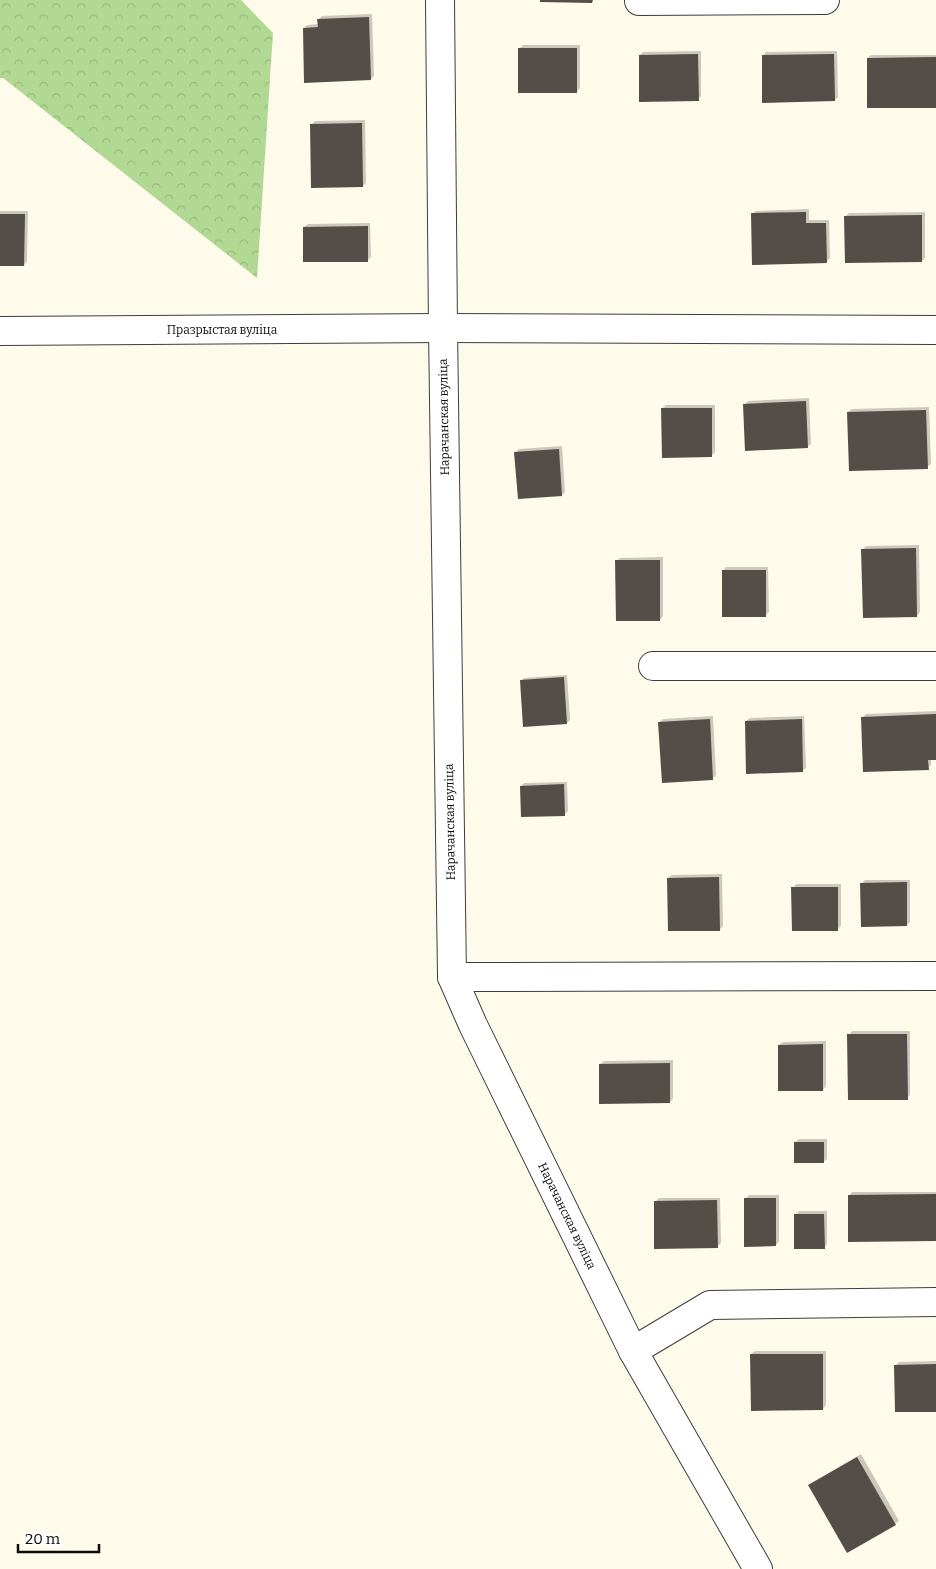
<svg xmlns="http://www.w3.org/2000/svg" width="936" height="1569" font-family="Bitter,serif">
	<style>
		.forest { fill: url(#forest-crowns) }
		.shadow { fill: #0003 }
		.building { fill: #544d48 }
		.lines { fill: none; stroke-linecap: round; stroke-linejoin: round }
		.minor-casing { stroke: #3e3e3e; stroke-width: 30 }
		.minor { stroke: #fff; stroke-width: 28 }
		.labels { text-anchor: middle; stroke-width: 5; stroke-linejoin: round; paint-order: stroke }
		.street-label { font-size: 12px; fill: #0b0b0b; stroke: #fff }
	</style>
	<defs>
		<pattern id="forest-crowns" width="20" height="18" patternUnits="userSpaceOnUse" patternTransform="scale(1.25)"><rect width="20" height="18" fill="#b2d994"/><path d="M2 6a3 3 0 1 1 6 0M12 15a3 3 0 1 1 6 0" fill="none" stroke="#98b97e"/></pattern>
	</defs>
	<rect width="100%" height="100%" fill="#fffbea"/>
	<path class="forest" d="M0 0H241L273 33 257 278 3 78H0Z"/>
	<g class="shadow">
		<path d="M372 14 374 76 371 79 304 28 307 25 319 24V19L322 16Z"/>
		<path d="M523 45H580V88L577 91 519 49Z"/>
		<path d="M701 51V96L698 99 640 55 643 52Z"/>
		<path d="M837 51 838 97 835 100 763 56 766 52Z"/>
		<path d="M871 55H936V107L868 58Z"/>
		<path d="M365 120 366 183 363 186 311 125 315 121Z"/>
		<path d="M809 209V220H829L830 258 826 262 753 214 756 211Z"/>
		<path d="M0 211H28L27 261 24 265 0 264Z"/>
		<path d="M925 212V258L922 261 846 216 849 213Z"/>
		<path d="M370 223 371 257 367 261 304 227 308 224Z"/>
		<path d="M809 398 811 444 807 447 745 404 748 401Z"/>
		<path d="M666 405H715V452L711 456 662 409Z"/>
		<path d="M929 407 931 464 927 467 848 412 852 409Z"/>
		<path d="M562 446 565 492 562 495 516 452 519 449Z"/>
		<path d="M919 545 920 612 917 616 863 549 866 546Z"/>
		<path d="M663 557V616L660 620 616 561 620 558Z"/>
		<path d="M726 567H768L769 612 766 615 723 571Z"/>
		<path d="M567 675 570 720 567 723 521 681 524 678Z"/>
		<path d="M936 711V758L931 759V765L928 768 862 718 866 714Z"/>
		<path d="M713 716 716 775 712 779 660 722 663 719Z"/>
		<path d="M804 716 806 768 802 771 746 721 750 718Z"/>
		<path d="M567 782 568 811 565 814 521 786 524 783Z"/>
		<path d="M722 874 723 926 719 930 668 878 672 875Z"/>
		<path d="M865 880H910V922L907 925 861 884Z"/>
		<path d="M796 884H841V926L838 929 793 888Z"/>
		<path d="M852 1031H910V1095L907 1098 849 1035Z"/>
		<path d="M826 1041V1086L823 1090 779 1045 783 1042Z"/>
		<path d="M673 1060V1099L670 1102 600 1064 604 1061Z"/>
		<path d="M799 1139H827V1159L823 1162 795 1142Z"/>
		<path d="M852 1192H936V1240L849 1196Z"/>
		<path d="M749 1195H779V1242L776 1245 745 1199Z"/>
		<path d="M659 1198H720L721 1243 717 1247 655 1202Z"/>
		<path d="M799 1211H827V1244L824 1248 795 1215Z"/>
		<path d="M755 1351H826V1405L823 1409 751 1354Z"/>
		<path d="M936 1361V1410L896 1365 899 1362Z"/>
		<path d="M861 1454 899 1521 895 1524 809 1485Z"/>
	</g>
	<g class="building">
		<path d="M540 0H593L592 3 540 2Z"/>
		<path d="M369 17 371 80 304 83 303 28 318 27 317 19Z"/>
		<rect x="518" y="48" width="59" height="45"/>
		<path d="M698 54 699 101 639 102V55Z"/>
		<path d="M834 54 835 101 762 103V55Z"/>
		<path d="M936 57V108H867V58Z"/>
		<path d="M362 123 363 187 311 188 310 124Z"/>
		<path d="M806 212V223H826L827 263 752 265 751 213Z"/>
		<path d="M0 214H25L24 266H0Z"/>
		<path d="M922 215V262L845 263 844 216Z"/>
		<path d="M368 226V262H303V227Z"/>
		<path d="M806 401 808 448 745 451 743 404Z"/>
		<path d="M661 408H712V457L662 458Z"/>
		<path d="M926 410 928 469 849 471 847 412Z"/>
		<path d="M559 449 562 496 518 499 514 452Z"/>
		<path d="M916 548 917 617 863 618 861 549Z"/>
		<path d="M615 560H660V621H616Z"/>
		<rect x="722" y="570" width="44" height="47"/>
		<path d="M564 677 567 724 523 727 520 680Z"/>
		<path d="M936 714V760H928L929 770 863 772 861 717Z"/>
		<path d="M710 719 713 780 662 783 658 722Z"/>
		<path d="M802 719 803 772 746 774 745 721Z"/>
		<path d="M564 784 565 816 521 817 520 786Z"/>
		<path d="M719 877 720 931H668L667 878Z"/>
		<path d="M907 882V926L861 927 860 883Z"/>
		<path d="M791 887H838V931H792Z"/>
		<path d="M847 1034H907L908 1100H848Z"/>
		<path d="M823 1044V1091H778V1045Z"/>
		<path d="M670 1063V1103L599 1104V1064Z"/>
		<rect x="794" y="1142" width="30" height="21"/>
		<path d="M936 1194V1241L848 1242V1195Z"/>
		<path d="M744 1198H776V1246L744 1247Z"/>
		<path d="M717 1200 718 1248 654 1249V1201Z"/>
		<path d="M794 1214H824L825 1249H794Z"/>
		<path d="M750 1354H823V1410L751 1411Z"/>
		<path d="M936 1364V1412H895L894 1365Z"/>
		<path d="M857 1457 896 1525 847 1553 808 1485Z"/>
	</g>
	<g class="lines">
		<g class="minor-casing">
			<g id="minor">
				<path d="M440 0 443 328 452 977 473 1025 633 1351 758 1569"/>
				<path d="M639 1 825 0"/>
				<path d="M0 331 443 328 936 330"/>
				<path d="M653 666H936"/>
				<path d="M452 977 936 976"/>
				<path d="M633 1351 710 1305 936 1302"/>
			</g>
		</g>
		<use href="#minor" class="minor"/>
	</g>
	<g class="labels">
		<g class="street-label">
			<text x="222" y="334">Празрыстая вуліца</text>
			<text transform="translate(444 417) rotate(-91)" y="4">Нарачанская вуліца</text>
			<text transform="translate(450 822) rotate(-91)" y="4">Нарачанская вуліца</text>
			<text transform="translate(567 1216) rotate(64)" y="4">Нарачанская вуліца</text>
		</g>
	</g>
	<path d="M18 1544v8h81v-8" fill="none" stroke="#0b0b0b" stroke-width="2.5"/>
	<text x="25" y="1544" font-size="15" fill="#0b0b0b" stroke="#ffffff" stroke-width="4" paint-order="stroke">20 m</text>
</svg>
